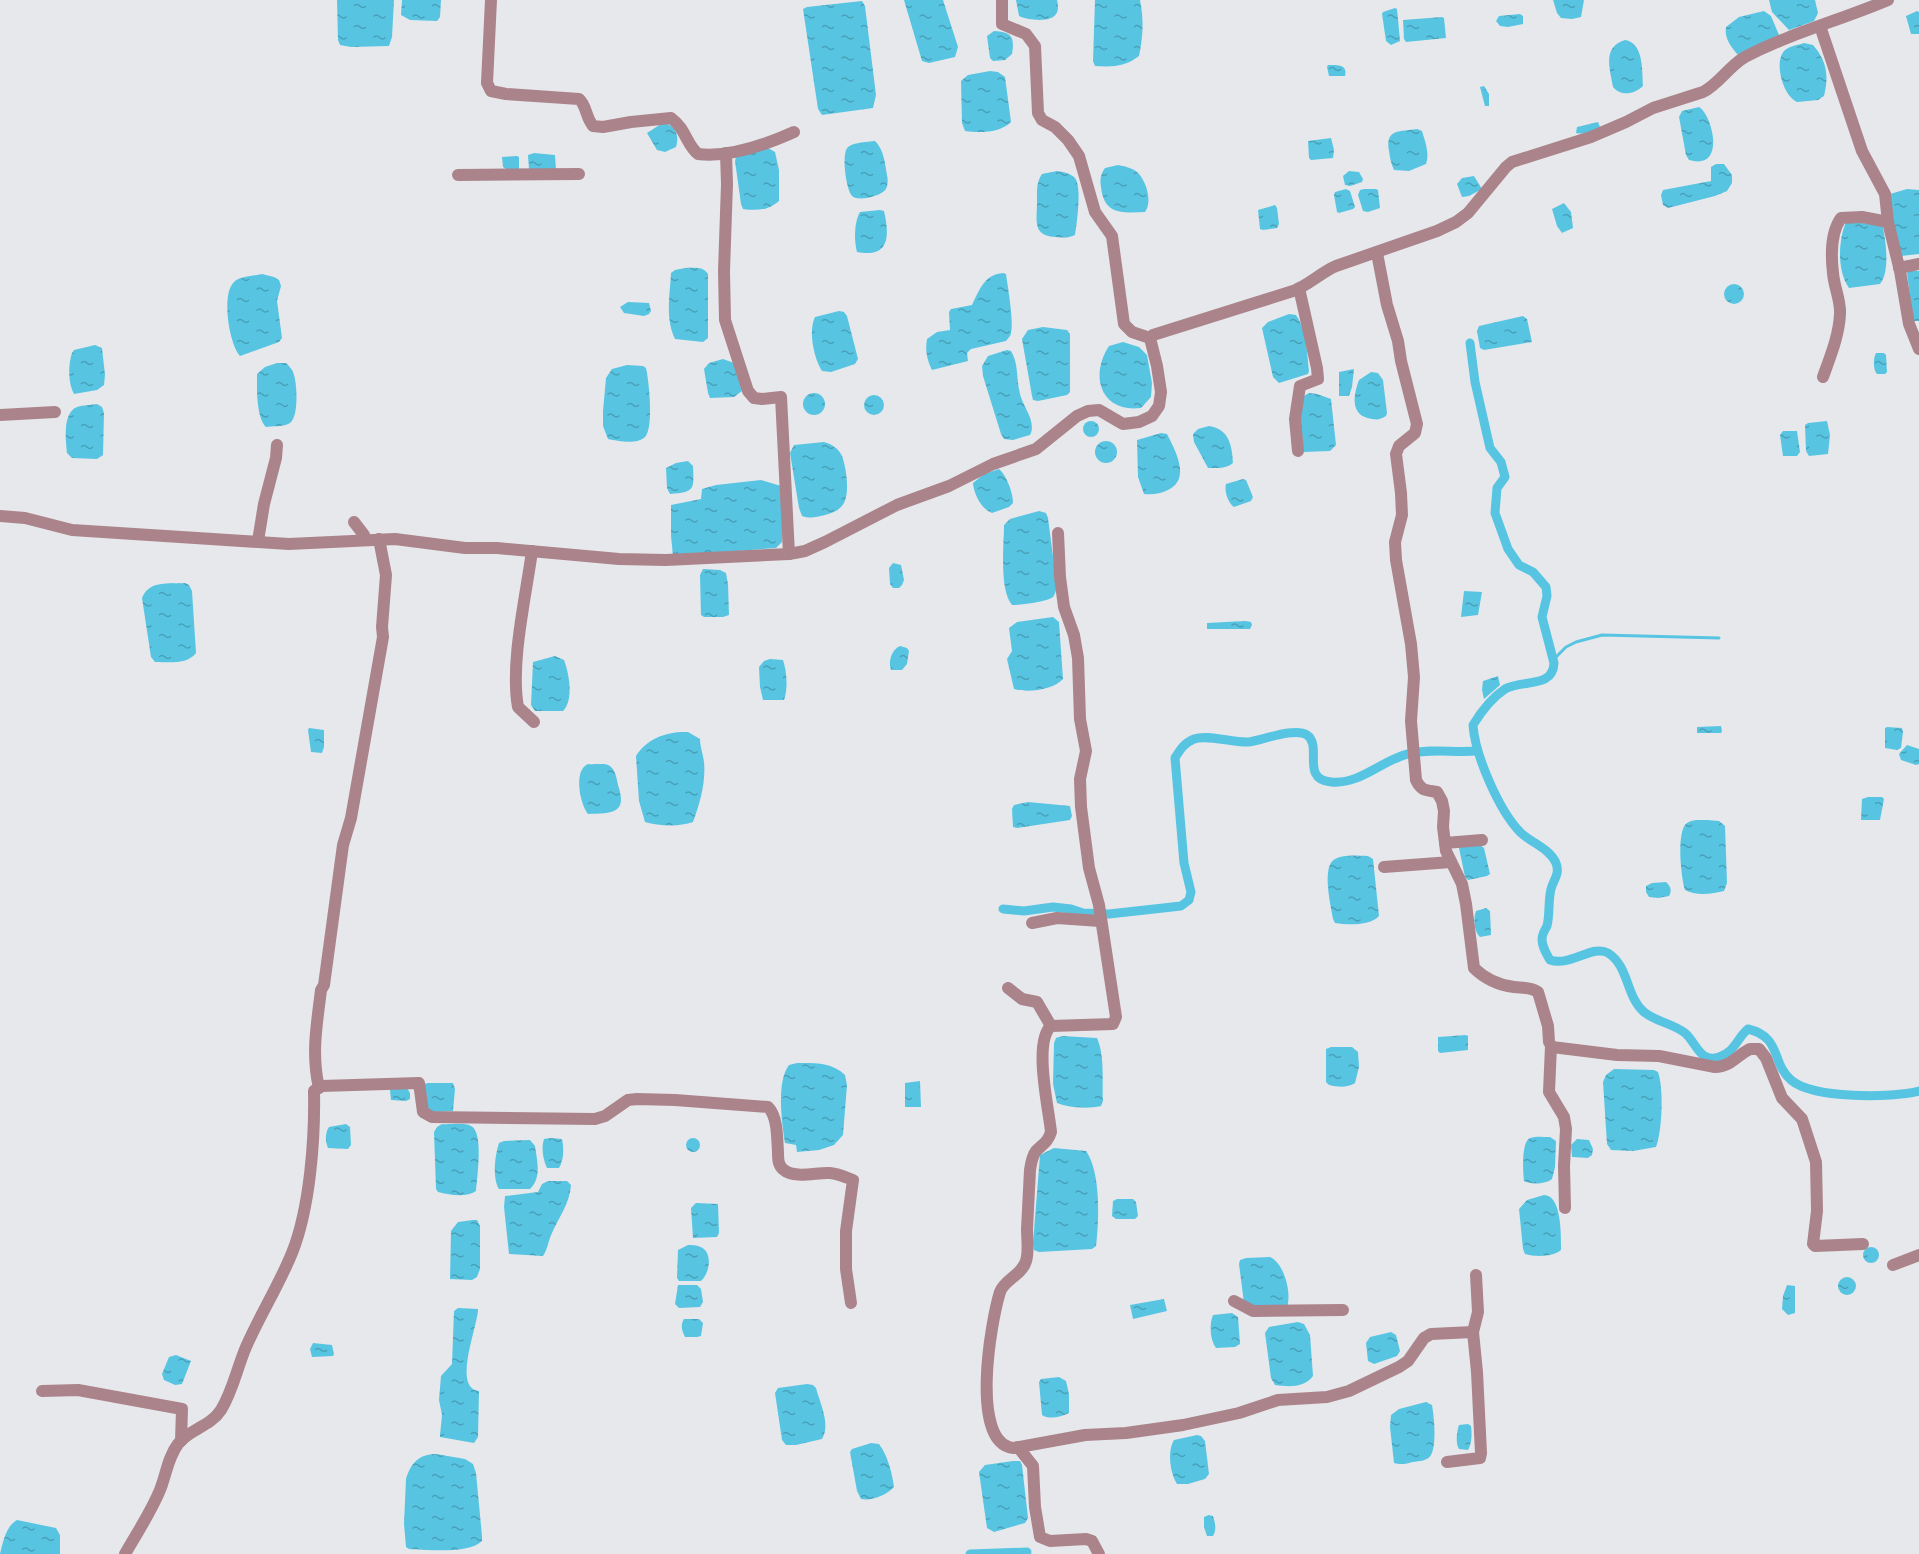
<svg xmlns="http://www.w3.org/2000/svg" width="1919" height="1554" font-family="Poppins,sans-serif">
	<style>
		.water { fill: url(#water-ripples) }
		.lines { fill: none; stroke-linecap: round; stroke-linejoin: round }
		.stream { stroke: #57c5e2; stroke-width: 3 }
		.canal { stroke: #57c5e2; stroke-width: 9 }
		.minor { stroke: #ab848b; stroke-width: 12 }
	</style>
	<defs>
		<pattern id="water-ripples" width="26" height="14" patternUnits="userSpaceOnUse" patternTransform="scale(1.5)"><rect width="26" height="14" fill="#57c5e2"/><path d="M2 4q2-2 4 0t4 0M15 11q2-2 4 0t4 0" fill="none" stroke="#48a0b8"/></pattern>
	</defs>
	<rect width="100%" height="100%" fill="#e7e8ec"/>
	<g class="water">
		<path d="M337 0H394L392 37 389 46 351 47 340 45 338 40Z"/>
		<path d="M402 0H441L440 17 437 21 410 20 401 15Z"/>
		<path d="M904 0H943L958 47 955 57 929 63 922 61Z"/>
		<path d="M1016 0H1057C1058 4 1059 11 1056 14 1051 23 1027 20 1019 16Z"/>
		<path d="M1095 0H1140C1144 20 1143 37 1139 56 1125 67 1112 67 1095 66L1093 61Z"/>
		<path d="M1553 0H1584L1581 17 1572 19 1561 18 1557 13Z"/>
		<path d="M1769 0H1815L1818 13 1814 21 1789 30 1772 12Z"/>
		<path d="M862 1 865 6 876 95 873 108 822 115 818 109 803 9 807 7Z"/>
		<path d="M1395 8 1397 9 1400 41 1391 45 1386 41 1382 14 1383 12Z"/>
		<path d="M1764 11 1771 16 1779 35 1738 55C1731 47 1724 38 1726 27L1739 17Z"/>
		<path d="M1917 11 1919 12V34H1911L1906 16Z"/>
		<path d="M1520 14 1523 16V24L1508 27 1500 26 1496 21 1499 16Z"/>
		<path d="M1442 17 1444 18 1446 38 1406 42 1404 39 1403 20Z"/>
		<path d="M994 31C1011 32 1015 36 1012 54L1005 60 993 61 990 58 987 36Z"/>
		<path d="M1625 40C1644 43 1642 71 1643 86 1635 94 1621 97 1613 87 1610 68 1602 47 1625 40Z"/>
		<path d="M1804 43 1813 45C1827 61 1829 76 1824 96L1818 100 1797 102C1783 96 1773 61 1785 50 1790 46 1798 45 1804 43Z"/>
		<path d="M1328 65C1337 65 1348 64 1345 76H1329L1327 67Z"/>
		<path d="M990 71 998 72 1005 77 1011 122C1000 133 980 133 965 131L962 123 961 81 968 75Z"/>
		<path d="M1484 86 1489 94V106H1485L1480 87Z"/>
		<path d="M1699 107C1712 114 1727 171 1689 160L1686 155 1679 117 1682 111Z"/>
		<path d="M1598 122 1600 127C1594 131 1583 135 1576 133L1577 127Z"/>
		<path d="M661 124H668C677 129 679 137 676 147L665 152 657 150 647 133Z"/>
		<path d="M1417 129 1422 131C1425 141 1430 154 1426 164L1409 171 1394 170C1391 164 1390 158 1389 151 1385 128 1400 132 1417 129Z"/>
		<path d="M1331 138 1334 150 1333 158 1311 160 1309 158 1308 141Z"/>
		<path d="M875 141C884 150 885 163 887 175 888 179 888 185 886 189 882 196 858 202 852 196 846 189 841 153 848 147 855 142 867 142 875 141Z"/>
		<path d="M768 148 775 152 779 170V201C769 210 757 211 743 209L741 204 735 161 736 157Z"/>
		<path d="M534 153 555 155 556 170H529L528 155Z"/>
		<path d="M517 156 519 157V170L506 169 503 167 502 157Z"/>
		<path d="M1716 164H1724L1732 175V183L1727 191 1715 196 1668 208 1663 205 1661 195 1663 190 1711 181V167Z"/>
		<path d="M1118 165C1124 166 1132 168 1137 172 1146 180 1153 202 1145 212 1122 213 1104 215 1101 187 1100 180 1100 175 1105 168Z"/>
		<path d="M1057 171C1063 172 1070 173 1075 178 1082 187 1077 223 1075 235 1068 238 1063 238 1056 237 1032 236 1037 221 1037 202 1037 191 1036 183 1042 174Z"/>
		<path d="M1349 171 1359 172 1363 179 1362 182 1350 186 1345 185 1343 176Z"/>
		<path d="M1474 176 1482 189 1469 196 1462 197 1457 184 1462 178Z"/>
		<path d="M1346 189 1350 191 1355 207 1353 209 1339 213 1337 212 1334 195 1335 192Z"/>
		<path d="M1364 189H1376L1378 190 1380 208 1368 212 1363 211 1358 195 1360 190Z"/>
		<path d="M1907 189 1919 190V254L1901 256 1898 254 1890 194Z"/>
		<path d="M1564 203 1571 212 1573 228 1562 233 1557 226 1552 209Z"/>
		<path d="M1275 205 1277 208 1279 224 1277 228 1263 230 1260 229 1258 210Z"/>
		<path d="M880 210 884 211C890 237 889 258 857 252 854 241 854 222 860 212Z"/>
		<path d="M1849 221 1882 226 1883 228C1886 243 1890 272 1880 284L1849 288C1837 271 1838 241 1846 222Z"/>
		<path d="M685 268C694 268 703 266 708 274V338L703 342 675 339C665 318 670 295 671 273L675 270Z"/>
		<path d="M1909 271H1919V321H1913L1907 273Z"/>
		<path d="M1003 273 1006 274C1008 288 1014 322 1011 333 1011 336 1008 338 1006 341L971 349 967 353 968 361 932 370C927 360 925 350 927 339L937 332 950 330 949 312 951 309 972 305C980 289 984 275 1003 273Z"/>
		<path d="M262 274 274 277 279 280 281 286 277 301 282 338 279 342 240 356C229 344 221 294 234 282 240 276 254 276 262 274Z"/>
		<circle cx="1734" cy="294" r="10"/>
		<path d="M628 302 649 303 651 311 649 314 644 316 624 313 620 307Z"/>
		<path d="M839 311 844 312 847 316 858 359 855 364 831 372 822 371C814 359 808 331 815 317Z"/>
		<path d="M1289 314 1296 315C1307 330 1307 353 1309 371L1308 374 1279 383 1273 377 1262 328 1268 322Z"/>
		<path d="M1523 316 1527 319 1532 342 1484 350 1480 348 1477 331 1479 326Z"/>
		<path d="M1043 327 1067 330 1070 334V392L1067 395 1038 401 1033 400 1032 396 1022 339 1028 330Z"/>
		<path d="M1123 342 1139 347 1147 355 1152 383 1151 397 1141 408C1101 413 1089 376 1109 346Z"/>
		<path d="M95 345 102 348 105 375 104 385 97 390 74 394C68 384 68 364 72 353L74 350Z"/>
		<path d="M1007 350 1011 351C1019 364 1016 379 1020 394 1023 407 1037 422 1030 435L1013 440 1004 439 1001 434 983 376 982 366 988 356Z"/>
		<path d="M1876 353H1884L1886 355 1887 372 1885 374H1877C1873 370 1873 358 1876 353Z"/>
		<path d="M723 359 734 363 742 391 734 397 710 398 708 393 704 369 709 363Z"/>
		<path d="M277 363H286C290 367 293 370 294 375 297 384 299 417 290 423 284 427 273 426 266 427 256 417 257 388 257 374L265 367Z"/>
		<path d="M627 365 643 366 646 368C649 381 654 428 645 437 637 445 618 441 608 439L603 426V411L606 378 612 369Z"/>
		<path d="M1354 369 1352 387 1349 396H1339V372Z"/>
		<path d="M1371 372 1378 373 1383 380 1387 413 1386 416C1381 419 1378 420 1372 419 1350 416 1353 396 1359 380Z"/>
		<circle cx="814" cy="404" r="11"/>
		<path d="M1309 393 1317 394 1331 399 1336 445 1330 451 1304 452C1296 435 1301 413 1304 396Z"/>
		<circle cx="874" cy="405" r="10"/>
		<path d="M97 404 102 407 104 413 103 455 97 459 72 458 67 453C66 441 62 413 77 407 83 405 91 405 97 404Z"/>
		<circle cx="1091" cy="429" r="8"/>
		<path d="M1827 421 1830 435 1828 454 1809 456 1806 451 1805 425 1808 423Z"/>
		<path d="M1209 426C1229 429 1232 445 1233 463 1226 469 1216 468 1208 468L1194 442 1193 434 1198 429Z"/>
		<path d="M1783 431H1797L1800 452 1797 456H1783L1780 435Z"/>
		<path d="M1161 433 1167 434C1176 452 1191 479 1168 490 1160 494 1152 495 1144 494L1138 477 1137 440Z"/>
		<circle cx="1106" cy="452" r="11"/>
		<path d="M824 442C832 444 839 449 842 456 846 467 850 491 844 503 840 510 833 513 825 515 816 517 811 519 802 516L799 508 790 453 794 445Z"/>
		<path d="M688 461 693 466C694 490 695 492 670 494L667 488 666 468 676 463Z"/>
		<path d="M999 469C1007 476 1013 493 1013 503L1009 507 992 513C981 509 974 494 973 483L984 474Z"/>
		<path d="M1243 479 1246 480 1253 497 1251 501 1234 507C1228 503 1224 491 1226 484Z"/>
		<path d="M761 480 781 486 783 496 782 542 776 548 673 556 671 536V505L701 499 702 489 716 485Z"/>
		<path d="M1039 511 1046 513 1048 518 1057 587C1056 590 1055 595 1053 597 1047 602 1020 605 1012 605 999 590 1004 544 1004 525L1010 519Z"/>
		<path d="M893 563 901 565 904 580 902 585 899 588H893L890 584 889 568Z"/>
		<path d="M703 569 720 570 726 573 728 584 729 615 723 617H704L701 615 700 575Z"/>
		<path d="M185 583 189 585 192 591 196 653C187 665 168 662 155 662L151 657 142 598C149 580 169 584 185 583Z"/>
		<path d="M1464 591 1482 592 1478 615 1461 617Z"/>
		<path d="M1053 617 1059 622 1063 679C1053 690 1028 693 1014 689L1007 659 1012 651 1009 628 1017 622Z"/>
		<path d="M1245 621 1251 622 1252 625 1250 629H1207V623Z"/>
		<path d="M900 646 907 648 909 651 907 664 902 670H891C888 662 891 650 900 646Z"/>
		<path d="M555 656 564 660C569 673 574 700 563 711H535L531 705 533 662Z"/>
		<path d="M770 659 783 660C787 672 788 689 784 700H763L760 687 759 667 764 661Z"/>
		<path d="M1498 676 1500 685 1484 699 1482 690 1483 681Z"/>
		<path d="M1721 726 1722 731 1721 733H1697V727Z"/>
		<path d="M1887 727 1902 728 1903 732 1901 748 1897 750 1885 748V728Z"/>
		<path d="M309 728 324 730V747L322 753 311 752 308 730Z"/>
		<path d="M688 732 700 739C700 746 703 754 704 762 706 782 700 803 693 822 679 827 659 826 645 822L639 801 636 756C647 738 668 731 688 732Z"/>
		<path d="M1907 745 1919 749V764L1916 765 1901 760 1899 754Z"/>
		<path d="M588 764C594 765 607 762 611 767 615 770 617 779 618 785 628 814 612 813 588 814 580 804 573 770 588 764Z"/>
		<path d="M1868 797H1882L1884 799 1880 820H1861L1862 799Z"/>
		<path d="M1028 802 1070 806 1072 816 1070 820 1017 828 1013 827 1012 809 1014 805Z"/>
		<path d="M1707 820 1719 821 1725 826 1727 883 1724 891C1713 894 1695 896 1685 890 1681 878 1676 830 1687 823 1692 819 1701 820 1707 820Z"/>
		<path d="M1480 845 1484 848 1490 874 1487 876 1468 880 1465 877 1459 848 1460 846Z"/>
		<path d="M1368 856 1373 859 1379 916C1370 926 1348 925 1335 923L1333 919C1331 906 1321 866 1335 859 1344 854 1358 856 1368 856Z"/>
		<path d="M1666 882C1671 887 1672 890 1669 896L1658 898 1649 897 1646 892V886L1652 883Z"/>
		<path d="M1486 908 1490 911 1491 935 1480 937C1474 932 1473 918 1476 911Z"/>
		<path d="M1466 1035 1468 1036V1050L1440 1053 1438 1051V1037Z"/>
		<path d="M1062 1036 1097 1038C1105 1056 1102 1081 1103 1101L1101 1106C1088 1109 1069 1108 1057 1103L1053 1084 1054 1043 1056 1038Z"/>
		<path d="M1331 1047H1352L1358 1052 1359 1067 1355 1083C1347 1088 1338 1087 1329 1085L1326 1082V1049Z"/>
		<path d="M797 1063C814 1063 832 1062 845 1075L847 1085 843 1135 834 1145 819 1150 797 1152 796 1145 785 1143C782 1123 776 1082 789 1065Z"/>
		<path d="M1614 1069 1654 1070 1658 1072C1664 1089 1662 1131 1656 1147L1633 1151 1611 1150 1607 1144 1603 1082 1606 1075Z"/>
		<path d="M920 1081 921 1107H905V1083Z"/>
		<path d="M428 1083H453L455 1089 453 1111 434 1112 428 1109 424 1084Z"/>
		<path d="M394 1088H407L410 1093V1099L406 1101 391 1100 390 1090Z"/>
		<path d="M346 1124 350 1127 351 1145 348 1149 328 1148C325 1141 325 1133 329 1127Z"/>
		<path d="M442 1124C450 1125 464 1122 471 1126 484 1132 477 1178 476 1191 466 1198 450 1195 438 1192L436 1189 434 1132 437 1127Z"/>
		<path d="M1550 1137 1556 1141 1555 1167 1552 1179C1546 1184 1531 1185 1524 1181 1523 1172 1521 1142 1530 1138 1536 1136 1544 1137 1550 1137Z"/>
		<circle cx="693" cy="1145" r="7"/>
		<path d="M550 1138 562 1139C564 1148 564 1160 559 1168H547C543 1160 541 1147 544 1139Z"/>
		<path d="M1577 1139 1589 1140 1593 1149 1592 1155 1588 1158 1572 1157 1571 1145Z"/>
		<path d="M530 1140 535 1146C537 1161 542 1177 530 1189H499C492 1178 495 1155 499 1143L504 1141Z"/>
		<path d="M1054 1148 1086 1151C1101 1172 1099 1221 1096 1246L1092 1249 1039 1252 1034 1250 1033 1243 1040 1155Z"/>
		<path d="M548 1181H567L571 1185C570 1203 559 1217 552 1233 548 1241 548 1249 543 1256L509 1254 504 1207 505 1196 538 1192 542 1184Z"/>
		<path d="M1544 1195C1562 1195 1561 1236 1561 1250 1553 1257 1535 1257 1525 1254L1523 1249 1519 1209 1527 1200Z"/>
		<path d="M1117 1199H1133L1136 1202 1138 1216 1135 1219H1116L1112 1216 1113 1201Z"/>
		<path d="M696 1203 718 1204 719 1233 717 1237 693 1238 691 1208Z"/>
		<path d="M473 1220H477L480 1226V1269L477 1277 472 1280 450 1279 451 1231 458 1222Z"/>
		<path d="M688 1245C689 1245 697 1245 698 1246 714 1250 710 1273 701 1281H679L677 1278 678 1250Z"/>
		<circle cx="1871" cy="1255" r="8"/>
		<path d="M1270 1257C1284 1263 1292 1293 1287 1307L1273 1310 1244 1303 1239 1264 1240 1260 1246 1258Z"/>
		<circle cx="1847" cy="1286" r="9"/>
		<path d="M678 1285H697L701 1289 703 1302 700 1307 679 1308 675 1304Z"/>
		<path d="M1787 1285 1795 1286V1313L1788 1315 1782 1309 1783 1296Z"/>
		<path d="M1164 1299 1167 1311 1133 1319 1130 1305Z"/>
		<path d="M458 1308 478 1309C478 1326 452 1388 479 1391L478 1437 474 1443 440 1437V1435L442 1415 439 1400 441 1376 452 1364 454 1311Z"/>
		<path d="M1232 1313 1238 1317 1240 1344 1235 1347 1216 1348C1210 1340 1209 1324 1213 1315Z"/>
		<path d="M684 1319H699L703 1323 701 1336 697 1337H685C682 1331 680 1325 684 1319Z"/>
		<path d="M1298 1322 1304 1324 1310 1335 1313 1376C1304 1388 1289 1387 1275 1385L1271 1378 1265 1333 1269 1327Z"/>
		<path d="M1391 1332 1396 1335 1400 1351 1397 1356 1374 1364 1368 1361 1366 1343 1370 1337Z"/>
		<path d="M313 1343 332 1345 334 1354 333 1356 312 1357 310 1349Z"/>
		<path d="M176 1355 191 1361 182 1384 175 1385 164 1380 162 1374 169 1357Z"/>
		<path d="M1059 1377 1066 1381 1069 1394V1413C1061 1417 1049 1420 1042 1415L1039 1382 1041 1379Z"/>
		<path d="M807 1384 813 1385 816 1388C820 1403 831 1425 822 1439L796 1445H786L782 1440 775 1393 778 1388Z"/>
		<path d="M1426 1402 1432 1405C1434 1416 1437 1445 1431 1455 1428 1461 1419 1461 1413 1462 1406 1464 1401 1465 1394 1463L1390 1427 1391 1415 1399 1409Z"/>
		<path d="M1468 1424 1471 1426C1472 1433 1472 1443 1468 1450L1459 1449C1455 1443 1457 1431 1459 1425Z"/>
		<path d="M1197 1435 1201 1436 1205 1441 1209 1474 1205 1479 1188 1484H1177C1170 1473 1167 1451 1174 1440Z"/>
		<path d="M871 1443 879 1444C888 1456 892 1473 894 1487 887 1495 872 1501 861 1499L857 1491 850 1452 852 1449Z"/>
		<path d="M436 1454 465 1459 473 1464 476 1473 482 1536V1541C469 1554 428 1550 409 1549L406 1547 404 1524 406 1479C411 1463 419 1454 436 1454Z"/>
		<path d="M1013 1461H1020L1022 1465 1028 1518 1025 1523 994 1532 987 1528 979 1472 985 1465Z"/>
		<path d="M1209 1515 1213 1516C1215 1523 1217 1529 1213 1536H1207L1204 1527V1517Z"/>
		<path d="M17 1520 56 1528 60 1535V1554H0C3 1542 6 1526 17 1520Z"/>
	</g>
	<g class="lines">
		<path class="stream" d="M1553 660 1566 647 1576 642 1602 635 1719 638"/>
		<g class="canal">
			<path d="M1470 343 1475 382 1490 448 1501 462 1505 477 1497 488 1495 513 1508 549 1519 565 1533 572 1546 587 1547 596 1542 617 1554 663C1553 689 1522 679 1505 689 1493 697 1481 712 1473 725 1475 755 1499 811 1521 833 1532 843 1550 849 1556 863 1560 874 1554 879 1551 889 1548 901 1550 914 1547 926 1545 930 1542 934 1542 939 1542 947 1546 953 1550 960 1570 967 1593 944 1608 953 1629 966 1626 997 1644 1012 1656 1022 1672 1023 1685 1033 1696 1042 1700 1064 1719 1057 1735 1052 1737 1038 1748 1029 1782 1037 1771 1063 1791 1080 1813 1099 1892 1098 1919 1091"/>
			<path d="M1003 909 1024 911 1053 907 1071 909 1083 913 1109 914 1181 906 1189 900 1191 892 1184 863 1175 758C1180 750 1184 743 1194 739 1207 734 1233 743 1249 742 1263 740 1295 727 1307 735 1323 746 1300 779 1331 782 1360 785 1382 760 1408 754 1432 748 1453 753 1477 751"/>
			<path d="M970 1554 1027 1552"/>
		</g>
		<g class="minor">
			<path d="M491 0 487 83 491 91 506 94 579 99C587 106 585 116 593 126L603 127 631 122 671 118C686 129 686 144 698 154 729 158 765 145 794 132"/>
			<path d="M1002 0V24L1026 34 1035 46 1038 113 1042 120 1055 127 1068 140 1079 156 1095 212 1112 236 1124 324 1132 332 1150 338"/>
			<path d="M1820 26 1862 151 1885 194 1888 222 1900 271 1909 324 1919 349"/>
			<path d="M726 153 727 184 724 271 725 320 748 391 754 398 762 399 781 397 789 554"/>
			<path d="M458 175 579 174"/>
			<path d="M1377 253 1387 305 1398 341 1401 361 1417 424 1415 433 1399 446 1396 454 1401 493 1402 515 1395 542 1396 560 1411 644 1414 677 1411 721 1416 780C1421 791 1426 790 1437 792L1442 801 1444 811 1443 827 1446 851 1462 884 1466 904 1474 968C1485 979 1498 985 1514 987 1523 988 1530 987 1538 992L1548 1026 1549 1042 1552 1047 1617 1055 1659 1056 1715 1067C1731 1067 1737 1055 1750 1049H1759L1766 1058 1782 1098 1802 1119 1816 1162 1817 1211 1813 1244 1815 1246 1863 1244"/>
			<path d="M1899 268 1919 264"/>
			<path d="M1823 377C1830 357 1839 336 1840 314 1841 301 1834 287 1833 273 1831 256 1831 232 1841 218L1862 217 1888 222"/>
			<path d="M0 415 55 412"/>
			<path d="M1298 451 1295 419 1300 386 1318 379 1317 368 1299 288"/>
			<path d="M0 516 25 518 72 530 289 544 395 539 465 548H497L619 559 666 560 789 554 805 551 825 542 897 505 949 486 993 464 1036 449 1077 416 1088 411 1099 410 1123 424 1139 422 1152 416 1159 406 1161 392 1157 366 1150 338 1153 335 1293 291C1309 285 1320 273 1336 266L1437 231 1456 222 1468 213 1506 167 1512 162 1591 137 1626 122 1653 108 1703 92C1719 84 1729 66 1745 57 1791 33 1841 20 1888 0"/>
			<path d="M354 522 364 535 365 540"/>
			<path d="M1058 533 1060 577 1064 607 1074 635 1078 658 1080 719 1086 751 1080 779 1081 807 1089 868 1099 905 1116 1017 1113 1024 1051 1026C1033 1042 1049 1110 1051 1132 1048 1142 1043 1144 1036 1151 1032 1156 1031 1163 1030 1170 1029 1190 1028 1209 1027 1229 1027 1239 1029 1252 1026 1261 1022 1275 1004 1280 1000 1292 991 1321 969 1444 1014 1448L1085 1435 1126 1433 1183 1425 1239 1413 1278 1400 1327 1397 1349 1391 1399 1367 1408 1361 1424 1338 1431 1334 1473 1332"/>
			<path d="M258 541 264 504 276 458 277 445"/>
			<path d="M532 551C526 596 510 663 518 707L534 722"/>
			<path d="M1445 843 1482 840"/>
			<path d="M1384 867 1451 862"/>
			<path d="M1032 923 1057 918 1100 921"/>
			<path d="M1008 988 1022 999 1037 1002 1051 1026"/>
			<path d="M1551 1046 1549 1092 1564 1117 1566 1129 1564 1166 1565 1208"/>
			<path d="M319 1088C311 1053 317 1024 321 990L324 985 343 845 351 818 383 637 382 627 386 575 379 539"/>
			<path d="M1893 1265 1919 1255"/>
			<path d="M1234 1301 1253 1311 1343 1310"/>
			<path d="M42 1391 78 1390 182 1409 181 1441"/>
			<path d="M1018 1447 1033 1466 1035 1507 1040 1537 1050 1541 1086 1539 1092 1541 1099 1554"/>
			<path d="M1447 1462 1480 1458 1481 1453 1477 1372 1473 1332 1478 1312 1476 1275"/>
			<path d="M125 1554C137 1533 151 1512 160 1490 166 1475 168 1457 178 1444 189 1429 210 1427 221 1410 233 1390 237 1368 246 1347 260 1315 279 1285 292 1253 310 1208 315 1139 314 1091L321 1086 419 1083 423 1112 432 1117 595 1119 605 1116 628 1100 637 1099 675 1100 768 1107C778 1117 777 1139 778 1152 778 1159 778 1166 784 1170 795 1179 817 1172 830 1173 839 1174 845 1177 853 1180L846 1231V1269L851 1303"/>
		</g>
	</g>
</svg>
